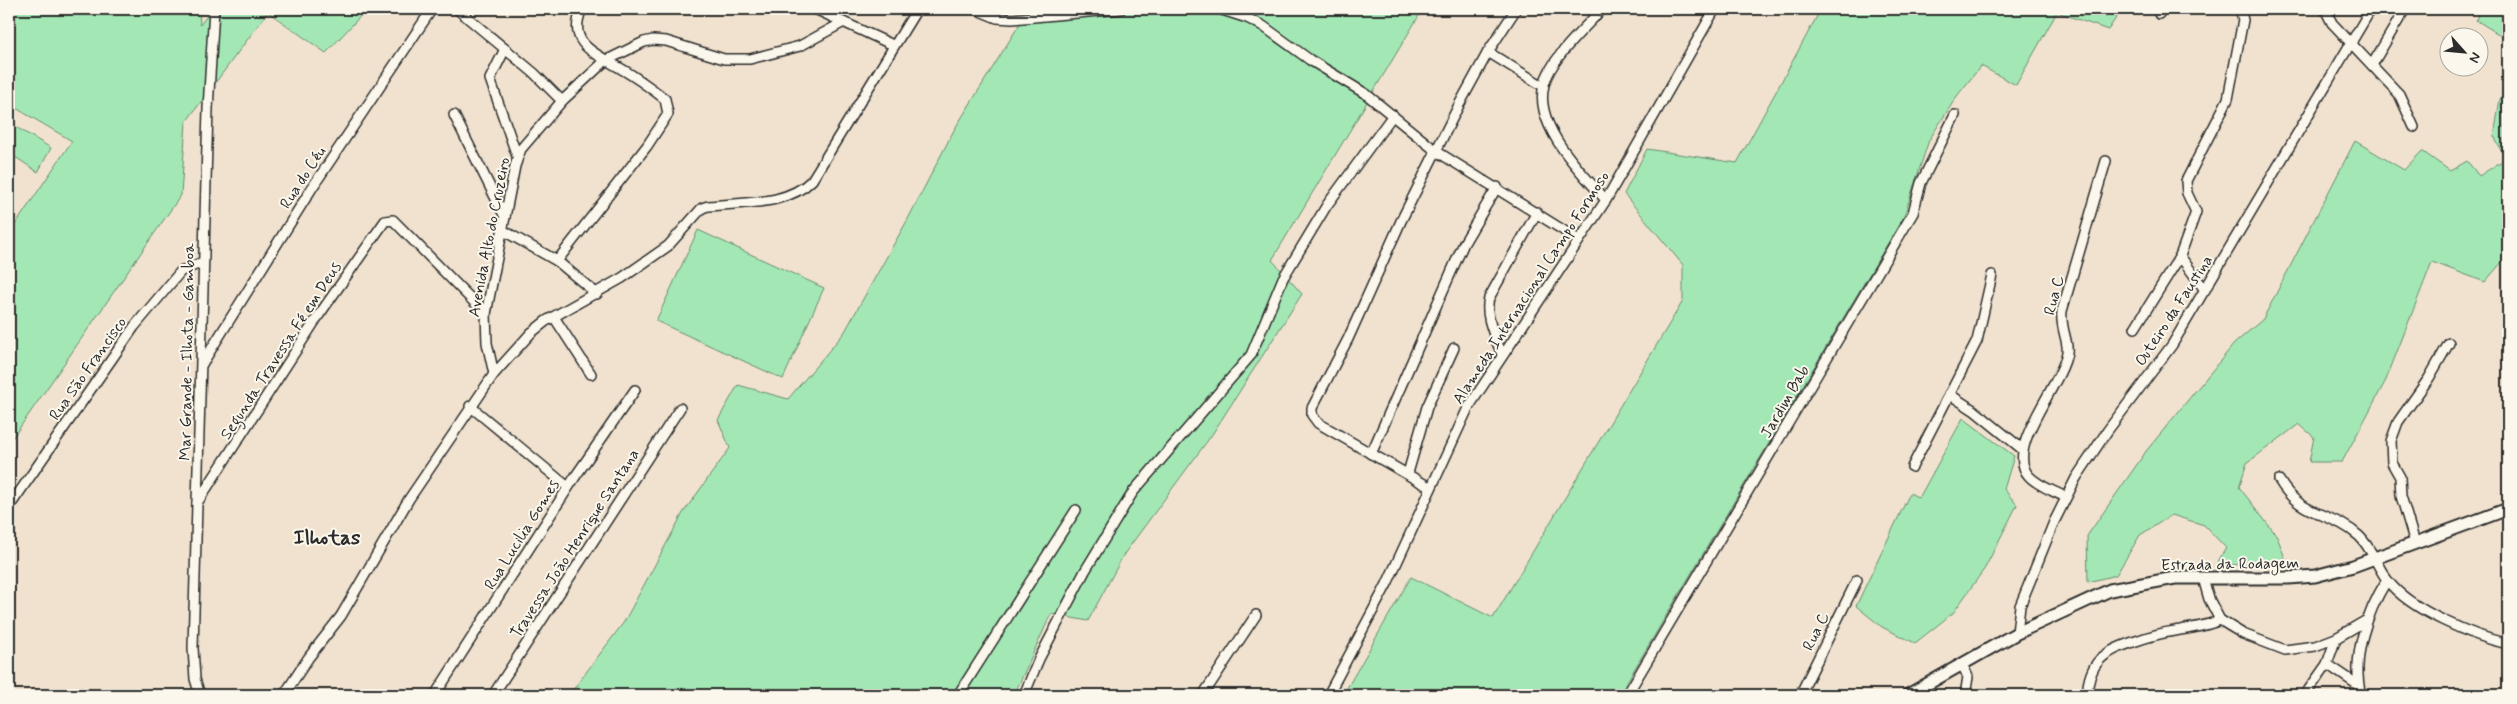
<svg xmlns="http://www.w3.org/2000/svg" width="2517" height="704" font-family="Mynerve,sans-serif">
	<style>
		.green { fill: #a3e8b4; stroke: #678a70 }
		.lines { fill: none; stroke-linecap: round; stroke-linejoin: round }
		.minor-casing { stroke: #2b2b2b; stroke-width: 12 }
		.major-casing { stroke: #2b2b2b; stroke-width: 15 }
		.minor { stroke: #fbf7ec; stroke-width: 9 }
		.major { stroke: #fbf7ec; stroke-width: 11 }
		.labels { text-anchor: middle; stroke-width: 4; stroke-linejoin: round; paint-order: stroke }
		.street-label { font-size: 16px; fill: #2b2b2b; stroke: #fbf7ec }
		.district-label { font-size: 21px; font-weight: bold; fill: #2b2b2b; stroke: #fbf7ec }
	</style>
	<rect width="100%" height="100%" fill="#f0e2ce"/>
	<filter id="ink" filterUnits="userSpaceOnUse"><feTurbulence type="fractalNoise" baseFrequency=".02" numOctaves="2"/><feDisplacementMap in="SourceGraphic" scale="10" xChannelSelector="R" yChannelSelector="G"/><feConvolveMatrix kernelMatrix="1 2 1 2 8 2 1 2 1" color-interpolation-filters="sRGB"/></filter>
	<g filter="url(#ink)">
		<g class="green">
			<path d="M9 9H199L200 25 212 9H367L326 53 268 12 186 122 181 195 9 443V234L72 141 9 104Z"/>
			<path d="M1029 9H1423L1272 260 1302 294 1211 436 1124 554 1088 621 1051 614 1014 695H569L624 622 683 513 730 448 718 420 738 385 788 399 844 333 908 219 954 130Z"/>
			<path d="M1821 9H2122L2108 30 2057 12 2016 85 1981 66 1957 96 1929 140 1904 216 1619 695H1343L1411 577 1493 618 1683 301V265L1624 194 1647 149 1737 163Z"/>
			<path d="M2480 9H2508V40L2476 20Z"/>
			<path d="M2508 91V255L2485 282 2432 262 2386 380 2342 462H2309L2314 437 2299 424 2247 463 2239 487 2277 536 2287 564 2216 565 2226 548 2204 525 2172 515 2140 535 2116 575 2088 582 2087 536 2147 450 2234 344 2263 319 2355 141 2404 170 2422 151 2450 171 2467 161 2479 176 2505 159 2494 136 2500 99Z"/>
			<path d="M9 123 51 148 38 172 9 153Z"/>
			<path d="M698 230 824 288 783 379 656 321Z"/>
			<path d="M1963 418 2014 456 2004 489 2017 505 1985 568 1953 613 1915 643 1882 627 1856 606 1910 493 1919 498Z"/>
		</g>
		<g class="lines">
			<g class="minor-casing">
				<g id="minor">
					<path d="M457 9 534 73 562 101"/>
					<path d="M815 9 893 45"/>
					<path d="M975 9 997 18 1012 19 1121 9"/>
					<path d="M1219 9 1247 18 1263 26 1310 60 1366 94 1436 151 1579 240"/>
					<path d="M1602 9C1584 29 1550 59 1544 85 1533 126 1582 173 1606 200"/>
					<path d="M2325 9 2332 23 2399 94 2414 127"/>
					<path d="M2159 14 2162 9"/>
					<path d="M505 49 490 79 517 156"/>
					<path d="M1488 52 1543 86"/>
					<path d="M2372 65 2405 9"/>
					<path d="M454 115 505 217"/>
					<path d="M504 231 557 261 597 294"/>
					<path d="M557 261 647 146 668 114 665 99C651 88 636 77 620 68 595 53 566 44 582 9"/>
					<path d="M2205 290 2180 256 2196 212 2187 193 2186 181 2228 99 2243 20 2240 9"/>
					<path d="M554 317 591 374"/>
					<path d="M2135 328 2180 256"/>
					<path d="M1502 355C1496 338 1484 317 1489 298L1537 212"/>
					<path d="M202 364 312 188 432 9"/>
					<path d="M494 374 487 343 486 314 515 166 521 149 562 101 605 61 644 42 653 40 666 41 724 59H750L800 46 842 23"/>
					<path d="M1949 394 1975 411 2022 449"/>
					<path d="M470 406 568 487"/>
					<path d="M1371 454 1464 243 1497 187"/>
					<path d="M1912 467 1977 341 1992 275"/>
					<path d="M1408 473 1427 407 1454 348"/>
					<path d="M2279 480C2302 519 2330 510 2359 536 2372 548 2377 567 2388 581 2410 610 2473 636 2508 644"/>
					<path d="M1431 488 1318 423 1312 415V408L1348 339 1401 221 1459 105 1488 52 1516 9"/>
					<path d="M2065 497C2054 491 2038 486 2029 476 2003 448 2063 384 2067 352 2069 342 2060 328 2062 311L2106 161"/>
					<path d="M197 503 319 315 385 221 393 220 486 314"/>
					<path d="M9 507 134 327 181 271 203 262"/>
					<path d="M2415 543 2401 496 2400 477 2392 463 2391 441 2398 422 2429 378 2449 343"/>
					<path d="M2203 578 2209 599 2220 620 2243 634 2285 650 2315 646 2336 638 2367 620"/>
					<path d="M2017 633 2020 606 2054 522 2076 478 2108 430 2172 345 2371 9"/>
					<path d="M1962 664 1968 677 1965 695"/>
					<path d="M2327 664 2358 685"/>
					<path d="M200 695 195 679 193 648 208 109 214 9"/>
					<path d="M284 695 309 657 341 616 409 499 494 374 531 333 546 321 622 278 668 246 702 208 708 206C743 202 787 206 812 180L917 9"/>
					<path d="M435 695 575 477 635 390"/>
					<path d="M493 695 680 408"/>
					<path d="M958 695 1076 510"/>
					<path d="M1024 695 1039 659 1085 571 1133 492 1251 355 1283 278 1327 205 1393 115"/>
					<path d="M1203 695 1256 615"/>
					<path d="M1328 695 1387 584 1468 408 1606 200 1715 9"/>
					<path d="M1627 695 1907 223 1913 213 1921 183 1955 115"/>
					<path d="M1800 695 1857 580"/>
					<path d="M2087 695C2089 662 2103 652 2133 642 2147 637 2160 633 2175 631 2190 628 2205 627 2220 620"/>
					<path d="M2305 695 2327 664 2336 638"/>
					<path d="M2361 695C2351 658 2367 612 2387 580"/>
				</g>
			</g>
			<g class="major-casing">
				<path id="major" d="M1908 695 2017 633 2110 590 2175 578H2289L2315 576 2353 566 2508 509"/>
			</g>
			<use href="#minor" class="minor"/>
			<use href="#major" class="major"/>
		</g>
	</g>
	<g class="labels">
		<g class="street-label">
			<text transform="translate(302 177) rotate(-57)" y="6">Rua do Céu</text>
			<text transform="translate(488 237) rotate(-79)" y="6">Avenida Alto do Cruzeiro</text>
			<text transform="translate(1530 287) rotate(-57)" y="6">Alameda Internacional Campo Formoso</text>
			<text transform="translate(2053 295) rotate(-76)" y="6">Rua C</text>
			<text transform="translate(2173 310) rotate(-57)" y="6">Outeiro da Faustina</text>
			<text transform="translate(280 350) rotate(-57)" y="6">Segunda Travessa Fé em Deus</text>
			<text transform="translate(186 352) rotate(-89)" y="6">Mar Grande - Ilhota - Gamboa</text>
			<text transform="translate(87 368) rotate(-55)" y="6">Rua São Francisco</text>
			<text transform="translate(1784 401) rotate(-60)" y="6">Jardim Bab</text>
			<text transform="translate(521 534) rotate(-58)" y="6">Rua Lucilia Gomes</text>
			<text transform="translate(574 543) rotate(-57)" y="6">Travessa João Henrique Santana</text>
			<text transform="translate(2230 563) rotate(-1)" y="6">Estrada da Rodagem</text>
			<text transform="translate(1815 631) rotate(-64)" y="6">Rua C</text>
		</g>
		<g class="district-label">
			<text x="327" y="544">Ilhotas</text>
		</g>
	</g>
	<rect width="2517" height="704" fill="none" stroke="#fbf7ec" stroke-width="30"/>
	<rect x="15" y="15" width="2487" height="674" fill="none" stroke="#2b2b2b" stroke-width="2" filter="url(#ink)"/>
	<g transform="translate(2464 52) rotate(117)"><circle r="24" fill="#fbf7ec" stroke="#a8a59f"/>
	<path d="M0-4L9 19L0 12L-9 19Z" fill="#2b2b2b"/>
	<text y="-8" font-size="14" font-weight="bold" text-anchor="middle" fill="#2b2b2b">N</text>
	</g>
</svg>
